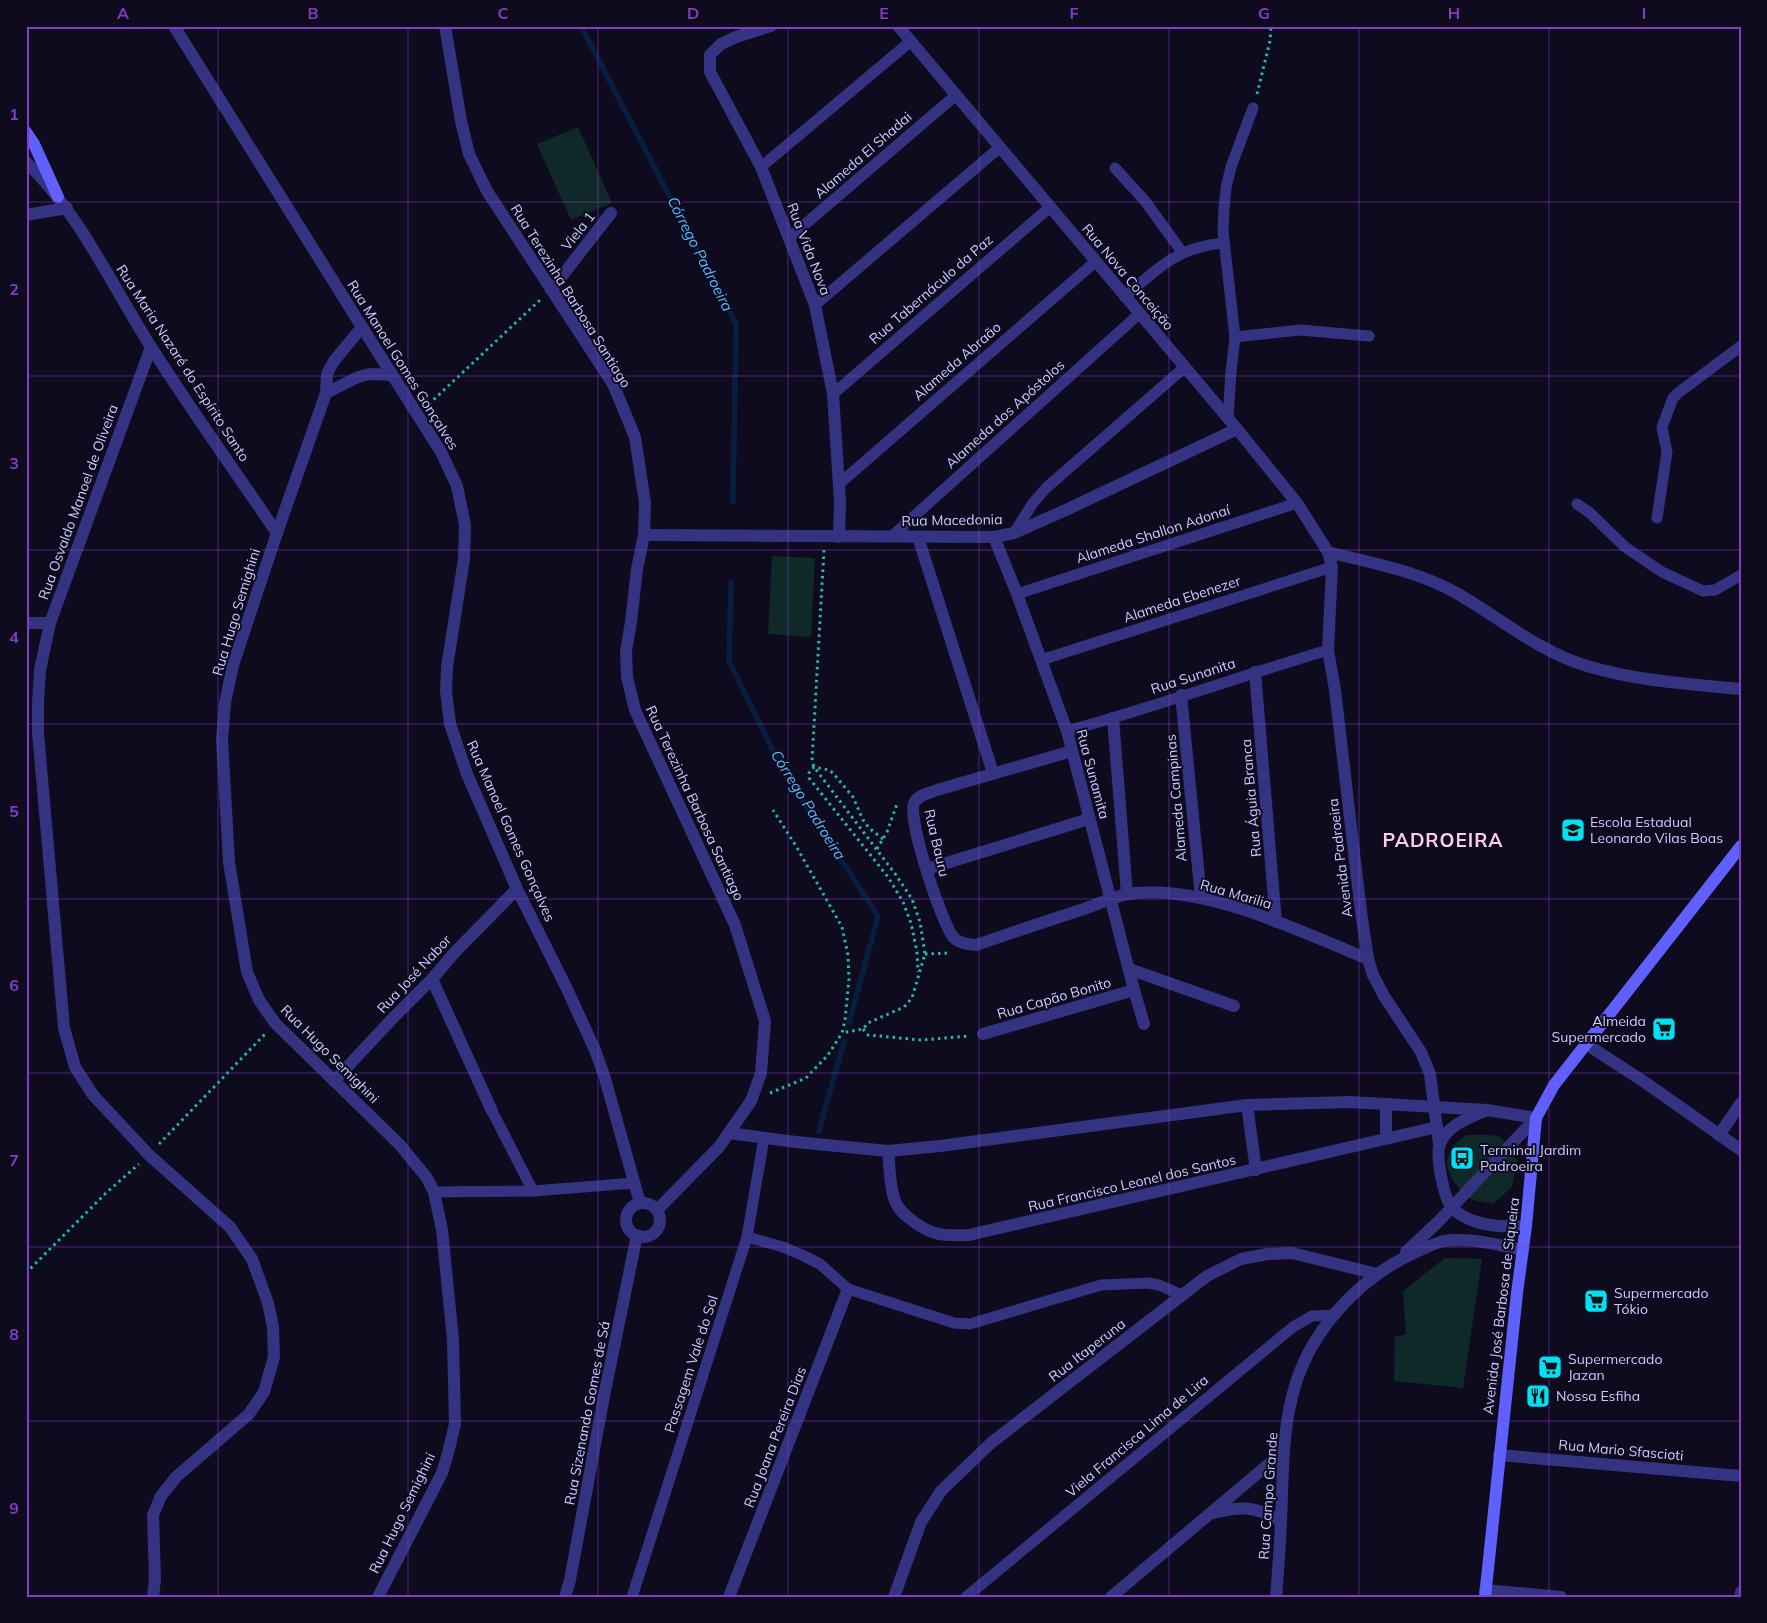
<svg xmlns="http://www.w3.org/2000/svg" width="1767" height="1623" font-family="Mulish,sans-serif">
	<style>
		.green { fill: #0e2928 }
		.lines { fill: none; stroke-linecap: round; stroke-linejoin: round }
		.stream { stroke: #081e41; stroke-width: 5.5 }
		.path { stroke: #26b6aa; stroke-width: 3; stroke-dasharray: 2.5 4; stroke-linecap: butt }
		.service { stroke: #343381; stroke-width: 11 }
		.minor { stroke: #343381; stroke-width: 12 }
		.tertiary { stroke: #343381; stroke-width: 12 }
		.secondary { stroke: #6060ff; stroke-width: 12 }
		.grid { fill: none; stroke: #833cc5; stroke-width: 1; stroke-opacity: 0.55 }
		.labels { text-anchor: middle; stroke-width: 4; stroke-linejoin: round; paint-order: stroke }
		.street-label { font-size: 14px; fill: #cec9ff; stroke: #0e0b1f }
		.poi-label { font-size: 14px; fill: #cec9ff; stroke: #0e0b1f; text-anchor: start }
		.water-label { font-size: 15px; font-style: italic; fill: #57b6ff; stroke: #0e0b1f }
		.district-label { font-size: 19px; font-weight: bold; letter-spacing: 1px; fill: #ffcbed; stroke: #0e0b1f }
		.neatline { fill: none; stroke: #833cc5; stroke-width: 2 }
		.grid-label { font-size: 16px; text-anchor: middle; font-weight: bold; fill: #833cc5 }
	</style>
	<rect width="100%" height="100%" fill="#0e0b1f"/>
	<g class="green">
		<path d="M578 127 612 203 571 220 537 144Z"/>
		<path d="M772 556 815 558 811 637 768 634Z"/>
		<path d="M1467 1135H1491L1501 1137 1517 1160 1512 1187 1493 1204C1485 1202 1473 1201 1466 1197 1462 1194 1459 1188 1456 1184 1440 1164 1447 1148 1467 1135Z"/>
		<path d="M1445 1258 1482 1259 1463 1388 1394 1381 1395 1337 1406 1334 1403 1291Z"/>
	</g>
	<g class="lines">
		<g class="stream">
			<path d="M581 26 736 324 733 502"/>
			<path d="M731 583 729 661 783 771 878 916 849 1023"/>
			<path d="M819 1131 844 1042"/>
		</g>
		<g class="path">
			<path d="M1257 94 1270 41 1271 26"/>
			<path d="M429 404 541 299"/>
			<path d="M824 550 812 761 814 767 896 875 912 899 920 922 925 954 912 998 904 1007 868 1023 863 1029 842 1033"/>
			<path d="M883 839 869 828 863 820 853 797 833 773 829 770 814 767 809 773V778L888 877 903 902 911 923 917 952 918 972"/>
			<path d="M877 849 887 832 897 804"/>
			<path d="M925 954 949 953"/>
			<path d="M863 1029 868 1035 921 1040 970 1036"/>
			<path d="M770 1093 806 1078 828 1055 842 1033 845 1020 849 979 848 955 842 927 796 846 773 810"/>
			<path d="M159 1144 266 1033"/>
			<path d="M26 1273 106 1193 139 1164"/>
		</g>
		<g class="service">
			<path d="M1253 108 1231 167 1226 188 1224 209 1223 231 1235 337 1300 330 1369 336"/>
			<path d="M761 167 911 41"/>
			<path d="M1115 168 1145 201 1182 252"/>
			<path d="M789 238 956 95"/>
			<path d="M1125 297C1158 268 1177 247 1224 243"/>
			<path d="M815 305 999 148"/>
			<path d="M833 394 1049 208"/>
			<path d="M1228 419 1231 372 1235 337"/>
			<path d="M839 484 1095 262"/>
			<path d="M1577 504 1590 513 1625 547 1662 572 1703 591 1715 590 1741 575"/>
			<path d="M1657 518 1667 452 1662 427 1673 398 1678 393 1741 346"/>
			<path d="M1014 533 1033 503 1046 488 1185 367"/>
			<path d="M892 536 1139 314"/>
			<path d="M1017 594 1297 503"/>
			<path d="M1041 660 1332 567"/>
			<path d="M1067 731C1155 707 1241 676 1328 650"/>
			<path d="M492 1111 533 1191"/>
			<path d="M434 1192 533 1191 634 1183"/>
			<path d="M747 1237 783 1247 802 1255 820 1264 848 1289 954 1323 970 1324 1101 1285 1148 1283 1159 1285 1182 1295"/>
			<path d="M632 1597 747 1237 764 1138"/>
			<path d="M966 1597 1293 1327 1312 1316 1335 1315"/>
		</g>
		<g class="minor">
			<path d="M174 26 362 327 441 452 457 486 465 525 464 559 447 667 446 691 450 724 467 774 517 889 567 989 595 1050 604 1075 640 1203"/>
			<path d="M445 26 461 121 469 154 487 191 613 384 635 437 645 503 644 535 637 569 631 622 626 651 627 677 635 710 735 925 765 1021 761 1073 751 1101 719 1147 657 1210"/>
			<path d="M771 26 736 37 721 44 710 55V72L761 167 815 305 833 394 840 502 839 537"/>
			<path d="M898 26 1237 429 1297 503 1328 552 1332 567 1328 650 1335 690 1361 912 1368 959 1373 975 1384 996 1421 1052 1430 1074 1439 1144"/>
			<path d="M26 162C80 214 111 284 151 347 191 410 235 471 277 533"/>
			<path d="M26 215 67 208"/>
			<path d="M551 290 611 213"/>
			<path d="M362 327 334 361 327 374 326 393 277 533 233 665 225 703 222 739 229 862 247 972 259 1000 275 1023 400 1145 427 1178 434 1192 442 1230 453 1340 455 1424 448 1453 442 1473 378 1597"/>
			<path d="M151 347 50 623 40 670 38 703V733L64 1028 75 1067 93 1095 149 1155 230 1227 252 1259 268 1303 273 1327 274 1357 264 1392 249 1414 176 1477 161 1496 153 1515 155 1579 153 1597"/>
			<path d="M326 393 358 377 370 374 392 375"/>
			<path d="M644 535 994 537 1014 533 1068 509 1237 429"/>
			<path d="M918 537 993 773"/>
			<path d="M994 537 1017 594 1067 731 1134 990 1144 1024"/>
			<path d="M1328 552C1371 563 1419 571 1458 594 1500 618 1539 652 1587 666 1637 681 1689 684 1741 689"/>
			<path d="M26 623H50"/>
			<path d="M1255 672 1276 922"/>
			<path d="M1181 695 1201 898"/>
			<path d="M1113 718 1127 894"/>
			<path d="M1072 751 937 790C929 793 918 795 914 803 907 818 942 925 954 938 961 944 968 944 976 945 1011 933 1046 921 1081 910 1096 905 1112 897 1128 894 1200 882 1302 932 1368 959"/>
			<path d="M927 869 1089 819"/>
			<path d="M1129 969 1234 1006"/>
			<path d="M432 979 492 1111"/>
			<path d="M983 1034 1134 990"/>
			<path d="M1586 1044 1646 1083 1741 1150"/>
			<path d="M334 1081 394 1017 432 979 455 952 517 889"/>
			<path d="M1247 1105 1256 1170"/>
			<path d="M1485 1111C1469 1118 1447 1125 1440 1144 1435 1154 1444 1198 1451 1206 1454 1210 1459 1214 1463 1216 1482 1227 1505 1227 1526 1226"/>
			<path d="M729 1133 796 1142 888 1151 940 1146 1247 1105 1350 1102 1487 1110 1536 1118"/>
			<path d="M1719 1135 1741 1103"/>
			<path d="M1386 1138V1104"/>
			<path d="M888 1151C890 1167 889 1186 895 1201 898 1209 904 1214 910 1219 931 1236 943 1236 969 1235L1437 1127"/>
			<circle cx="643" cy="1220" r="17"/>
			<path d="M1406 1252 1438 1222 1536 1118"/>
			<path d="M1499 1455 1741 1476"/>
			<path d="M1213 1513C1242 1506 1255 1506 1281 1521"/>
			<path d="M1485 1590 1561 1597"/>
			<path d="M565 1597 570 1580 604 1396 637 1235"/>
			<path d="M729 1597 848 1289"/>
			<path d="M894 1597 921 1522 941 1491 991 1443 1207 1276 1241 1259 1268 1254 1292 1253 1377 1274"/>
			<path d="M1111 1597 1283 1452"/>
			<path d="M1276 1597C1278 1572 1280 1546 1281 1521 1283 1480 1282 1437 1292 1397 1307 1333 1358 1278 1416 1252 1425 1248 1435 1243 1444 1241 1470 1237 1498 1245 1523 1250"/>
		</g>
		<path class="tertiary" d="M1740 1597 1741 1592"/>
		<g class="secondary">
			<path d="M26 132 34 144 58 197"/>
			<path d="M1485 1597 1517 1293 1526 1226 1536 1118 1554 1085 1741 846"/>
		</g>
	</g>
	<path class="grid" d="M218 26V1597M408 26V1597M598 26V1597M788 26V1597M979 26V1597M1169 26V1597M1359 26V1597M1549 26V1597M26 202H1741M26 376H1741M26 550H1741M26 724H1741M26 899H1741M26 1073H1741M26 1247H1741M26 1421H1741"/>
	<defs>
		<g id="school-square" transform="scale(1.25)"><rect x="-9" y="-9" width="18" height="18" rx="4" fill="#00e2f4" stroke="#0e0b1f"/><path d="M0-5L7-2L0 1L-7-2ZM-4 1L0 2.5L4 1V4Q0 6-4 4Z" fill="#111"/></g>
		<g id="supermarket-square" transform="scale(1.25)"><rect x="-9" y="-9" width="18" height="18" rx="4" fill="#00e2f4" stroke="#0e0b1f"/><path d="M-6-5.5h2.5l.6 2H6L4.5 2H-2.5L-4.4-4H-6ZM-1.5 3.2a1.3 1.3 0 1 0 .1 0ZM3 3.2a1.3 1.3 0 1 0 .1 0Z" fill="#111"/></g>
		<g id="bus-square" transform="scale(1.25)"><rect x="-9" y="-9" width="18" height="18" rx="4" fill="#00e2f4" stroke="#0e0b1f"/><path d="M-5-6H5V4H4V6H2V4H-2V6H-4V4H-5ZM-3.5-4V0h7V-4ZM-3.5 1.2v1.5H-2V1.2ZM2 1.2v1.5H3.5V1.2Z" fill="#111"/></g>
		<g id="restaurant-square" transform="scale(1.25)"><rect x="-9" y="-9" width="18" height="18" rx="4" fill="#00e2f4" stroke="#0e0b1f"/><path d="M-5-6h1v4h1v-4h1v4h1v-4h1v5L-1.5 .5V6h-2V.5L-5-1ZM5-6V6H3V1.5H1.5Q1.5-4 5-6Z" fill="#111"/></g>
	</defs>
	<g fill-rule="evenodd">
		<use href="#school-square" x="1573" y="830"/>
		<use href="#supermarket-square" x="1664" y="1029"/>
		<use href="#bus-square" x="1462" y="1158"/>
		<use href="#supermarket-square" x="1596" y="1301"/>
		<use href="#supermarket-square" x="1550" y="1367"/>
		<use href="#restaurant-square" x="1538" y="1396"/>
	</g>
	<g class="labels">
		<g class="street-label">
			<text transform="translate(863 155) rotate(-41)" y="5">Alameda El Shadai</text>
			<text transform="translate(578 231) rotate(-52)" y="5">Viela 1</text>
			<text transform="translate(809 249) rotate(69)" y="5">Rua Vida Nova</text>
			<text transform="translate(1128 277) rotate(50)" y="5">Rua Nova Conceição</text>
			<text transform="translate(931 289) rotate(-41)" y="5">Rua Tabernáculo da Paz</text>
			<text transform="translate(571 296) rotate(58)" y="5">Rua Terezinha Barbosa Santiago</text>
			<text transform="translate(957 361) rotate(-41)" y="5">Alameda Abraão</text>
			<text transform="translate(183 363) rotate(57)" y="5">Rua Maria Nazaré do Espírito Santo</text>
			<text transform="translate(403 365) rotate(58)" y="5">Rua Manoel Gomes Gonçalves</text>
			<text transform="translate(1005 414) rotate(-42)" y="5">Alameda dos Apóstolos</text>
			<text transform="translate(78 502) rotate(-70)" y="5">Rua Osvaldo Manoel de Oliveira</text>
			<text transform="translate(952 520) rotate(-1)" y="5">Rua Macedonia</text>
			<text transform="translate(1153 534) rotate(-18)" y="5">Alameda Shallon Adonaí</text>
			<text transform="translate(1182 599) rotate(-18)" y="5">Alameda Ebenezer</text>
			<text transform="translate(236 612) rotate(-73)" y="5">Rua Hugo Semighini</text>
			<text transform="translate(1193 676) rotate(-18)" y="5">Rua Sunanita</text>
			<text transform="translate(1093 774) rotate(75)" y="5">Rua Sunamita</text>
			<text transform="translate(1176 798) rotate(-95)" y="5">Alameda Campinas</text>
			<text transform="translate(1251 798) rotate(-95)" y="5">Rua Águia Branca</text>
			<text transform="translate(695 803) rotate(65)" y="5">Rua Terezinha Barbosa Santiago</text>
			<text transform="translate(511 831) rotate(66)" y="5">Rua Manoel Gomes Gonçalves</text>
			<text transform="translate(937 843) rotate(77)" y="5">Rua Bauru</text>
			<text transform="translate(1340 858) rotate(-97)" y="5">Avenida Padroeira</text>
			<text transform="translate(1236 894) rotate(16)" y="5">Rua Marilia</text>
			<text transform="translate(414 974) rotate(-47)" y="5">Rua José Nabor</text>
			<text transform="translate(1054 998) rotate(-16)" y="5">Rua Capão Bonito</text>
			<text transform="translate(330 1054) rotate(45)" y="5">Rua Hugo Semighini</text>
			<text transform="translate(1132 1183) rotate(-13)" y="5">Rua Francisco Leonel dos Santos</text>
			<text transform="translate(1501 1306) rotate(-83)" y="5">Avenida José Barbosa de Siqueira</text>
			<text transform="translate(1087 1350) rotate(-38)" y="5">Rua Itaperuna</text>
			<text transform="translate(691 1364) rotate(-72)" y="5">Passagem Vale do Sol</text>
			<text transform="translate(587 1413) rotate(-79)" y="5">Rua Sizenando Gomes de Sá</text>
			<text transform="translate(1137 1436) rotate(-40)" y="5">Viela Francisca Lima de Lira</text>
			<text transform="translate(775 1437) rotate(-69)" y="5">Rua Joana Pereira Dias</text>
			<text transform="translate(1621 1450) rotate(5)" y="5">Rua Mario Sfascioti</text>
			<text transform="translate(1268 1496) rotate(-86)" y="5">Rua Campo Grande</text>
			<text transform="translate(402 1513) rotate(-64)" y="5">Rua Hugo Semighini</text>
		</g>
		<g class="poi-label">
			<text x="1590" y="827">Escola Estadual<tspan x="1590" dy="16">Leonardo Vilas Boas</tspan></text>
			<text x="1646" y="1026" text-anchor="end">Almeida<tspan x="1646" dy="16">Supermercado</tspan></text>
			<text x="1480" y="1155">Terminal Jardim<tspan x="1480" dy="16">Padroeira</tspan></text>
			<text x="1614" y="1298">Supermercado<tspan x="1614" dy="16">Tókio</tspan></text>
			<text x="1568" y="1364">Supermercado<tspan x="1568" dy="16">Jazan</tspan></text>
			<text x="1556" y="1401">Nossa Esfiha</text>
		</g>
		<g class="water-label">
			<text transform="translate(700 254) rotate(63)" y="5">Córrego Padroeira</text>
			<text transform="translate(808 805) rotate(58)" y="5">Córrego Padroeira</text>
		</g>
		<g class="district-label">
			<text x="1443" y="847">PADROEIRA</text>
		</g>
	</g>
	<rect width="1767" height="1623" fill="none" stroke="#0e0b1f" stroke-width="55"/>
	<rect x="28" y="28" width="1712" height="1568" class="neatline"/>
	<g class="grid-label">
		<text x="123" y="19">A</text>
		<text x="313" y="19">B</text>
		<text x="503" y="19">C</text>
		<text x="693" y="19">D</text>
		<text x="884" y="19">E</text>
		<text x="1074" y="19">F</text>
		<text x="1264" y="19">G</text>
		<text x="1454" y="19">H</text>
		<text x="1644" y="19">I</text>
		<text x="14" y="120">1</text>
		<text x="14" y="295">2</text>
		<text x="14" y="469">3</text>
		<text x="14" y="643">4</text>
		<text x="14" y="817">5</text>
		<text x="14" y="991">6</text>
		<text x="14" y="1166">7</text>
		<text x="14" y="1340">8</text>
		<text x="14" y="1514">9</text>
	</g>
</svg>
